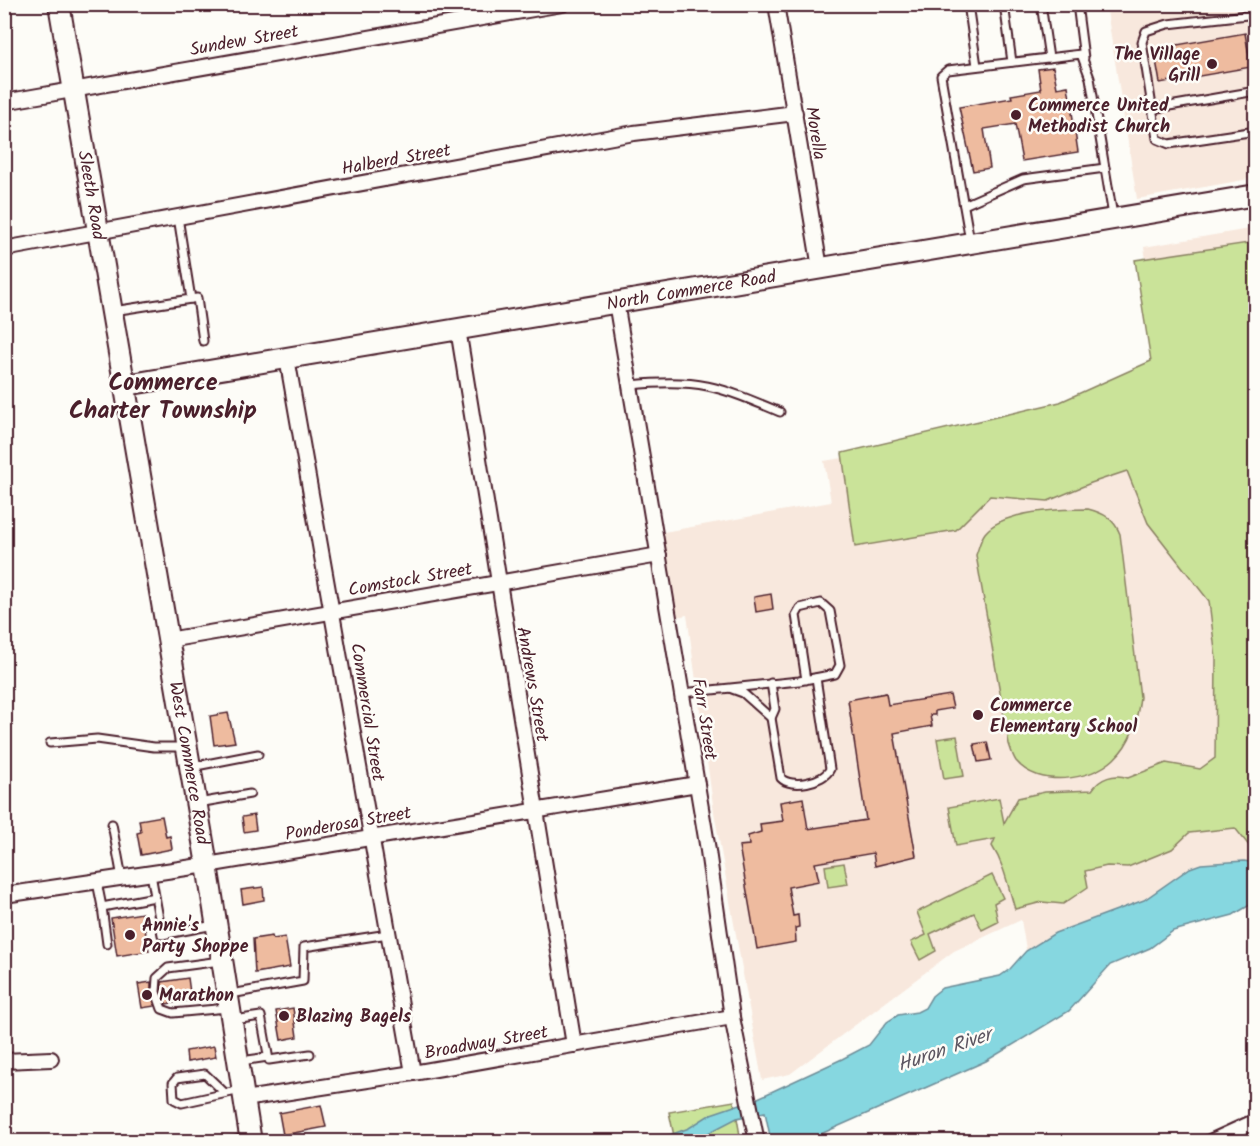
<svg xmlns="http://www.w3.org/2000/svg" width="1260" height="1146" font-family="Kalam,sans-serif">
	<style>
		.built { fill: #f8e8dd }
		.green { fill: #cae399; stroke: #8a8162; stroke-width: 1.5 }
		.water { fill: #86d7e0; stroke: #6e8d98; stroke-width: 1.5 }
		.building { fill: #eebb9f; stroke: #4a1f2b; stroke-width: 1.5 }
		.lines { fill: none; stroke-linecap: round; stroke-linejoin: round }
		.lane-casing { stroke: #4a1f2b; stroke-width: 11 }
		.street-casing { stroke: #4a1f2b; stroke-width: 18 }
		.secondary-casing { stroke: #4a1f2b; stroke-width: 24 }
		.lane { stroke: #fdfcf7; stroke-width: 7 }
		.street { stroke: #fdfcf7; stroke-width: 14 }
		.secondary { stroke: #fdfcf7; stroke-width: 20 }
		.poi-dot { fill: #4a1f2b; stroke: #fdfcf7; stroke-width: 2 }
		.labels { text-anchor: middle; stroke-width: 5; stroke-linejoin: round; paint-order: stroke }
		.street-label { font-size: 18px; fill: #4a1f2b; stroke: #fdfcf7 }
		.poi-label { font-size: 18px; font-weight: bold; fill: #4a1f2b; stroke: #fdfcf7; text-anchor: start }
		.water-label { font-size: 20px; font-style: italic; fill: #5c5661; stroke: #fdfcf7 }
		.district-label { font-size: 24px; font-weight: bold; fill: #4a1f2b; stroke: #fdfcf7 }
	</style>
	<rect width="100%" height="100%" fill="#fdfcf7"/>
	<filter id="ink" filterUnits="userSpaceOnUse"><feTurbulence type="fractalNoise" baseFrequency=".0167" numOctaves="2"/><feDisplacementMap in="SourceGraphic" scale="12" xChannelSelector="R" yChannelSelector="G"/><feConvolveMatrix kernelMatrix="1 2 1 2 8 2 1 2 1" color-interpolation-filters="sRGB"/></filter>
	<g filter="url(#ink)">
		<g class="built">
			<path d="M1106 5H1255V178L1137 199Z"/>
			<path d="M1255 228V881L1036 1008 1021 920 954 951 790 1074 762 1080 714 812 687 615 671 618 658 533 831 502 824 461 1169 405 1144 247Z"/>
		</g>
		<g class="green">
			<path d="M1255 242V853L1235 828 1189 833 1172 849 1128 867 1107 866 1085 871 1088 887 1063 904 1042 902 1015 909C1008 887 1005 866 992 846L995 839 956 846 949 807 999 798 1004 823 1018 798 1045 792 1092 790C1100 778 1114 773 1128 778L1166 763 1200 769 1215 758 1216 659 1209 601 1148 523 1127 471 1091 483 1048 501 990 496 956 530 855 547 842 453 1060 402 1151 361 1135 260Z"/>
			<path d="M1088 509C1104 513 1114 519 1120 534L1140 697C1137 721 1132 742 1114 759 1091 781 1038 788 1016 761 1013 757 1011 750 1009 744L976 555C979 547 980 540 985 533 1003 510 1061 509 1088 509Z"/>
			<path d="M957 736 964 776 944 779 937 739Z"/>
			<path d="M844 863 848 884 828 887 825 866Z"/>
			<path d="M992 875 1003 898 994 903 998 922 982 930 974 913 930 934 936 951 920 960 911 942 926 935 917 912Z"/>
			<path d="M734 1101 741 1141H675L669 1112Z"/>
		</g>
		<path class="water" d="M1244 861 1255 863V902L1233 915 1173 931 1150 948 1110 965 1069 1011 986 1061 805 1141H774L770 1136 765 1112 737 1118 693 1141 651 1142 689 1128 711 1114 758 1098 842 1059 869 1045 887 1022 898 1015 917 1012 925 1008 932 996 942 988 1000 976 1010 969 1026 951 1055 933 1144 900 1190 868 1201 864Z"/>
		<g class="building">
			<path d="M1245 33 1251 67 1160 83 1154 49Z"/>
			<path d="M1053 67 1057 88 1068 86 1078 152 1022 161 1015 124 984 129 990 168 973 171 959 107 1012 98 1011 95 1041 90 1038 69Z"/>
			<path d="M771 594 773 609 756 612 754 597Z"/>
			<path d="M886 693 888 705 950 695 953 708 935 711V715H930L932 726 894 733 916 856 875 866 873 853 815 863 819 881 788 887 793 916 798 915 799 927 795 928 796 942 757 949 739 846 749 845 748 836 761 832 760 824 783 821 780 802 803 798 808 829 866 820 848 700Z"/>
			<path d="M228 713 235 742 214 745 210 716Z"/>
			<path d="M987 742 991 760 978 762 974 744Z"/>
			<path d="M254 815 256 830 244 832 242 817Z"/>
			<path d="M162 816 166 837 170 836 172 849 141 855 137 833 141 832 139 820Z"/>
			<path d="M263 887 264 900 243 904 241 890Z"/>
			<path d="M142 913 149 951 117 956 111 918Z"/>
			<path d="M272 936 273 939 285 937 290 967 255 973 253 939Z"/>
			<path d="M188 978 191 1000 166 1004 162 991V982Z"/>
			<path d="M151 982V993L155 1006 142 1008 138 984Z"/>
			<path d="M293 1008 297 1037 281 1040 276 1011Z"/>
			<path d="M214 1046 216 1057 187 1062 186 1051Z"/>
			<path d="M321 1105 326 1127 283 1135 279 1113Z"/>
		</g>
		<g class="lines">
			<g class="lane-casing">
				<g id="lane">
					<path d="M968 4 977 66"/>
					<path d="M1004 4 1012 62"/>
					<path d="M1041 4 1049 58"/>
					<path d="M1077 4 1084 58"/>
					<path d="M1256 14 1168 24 1146 31 1142 42 1157 139 1169 144 1256 131"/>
					<path d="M1152 109 1256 91"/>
					<path d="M964 205 1023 179 1105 168"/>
					<path d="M970 241 941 76 948 70 1081 54 1090 78 1113 216"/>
					<path d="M191 299 197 298 203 341"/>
					<path d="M113 311 191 299 178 217"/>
					<path d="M631 385C699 378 718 386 780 412"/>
					<path d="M771 683 775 709 771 718 781 778C791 789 824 782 830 769L816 678"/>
					<path d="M732 689 743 693 771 718"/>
					<path d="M682 693 799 681 835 674 840 665 830 611 821 603 800 608 796 615 806 680"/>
					<path d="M50 743 97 739 154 747H185"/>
					<path d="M191 767 258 754"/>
					<path d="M198 803 250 794"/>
					<path d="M112 824 122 878"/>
					<path d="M151 874 162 935 214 925"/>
					<path d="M97 882 102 907 155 897"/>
					<path d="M102 907 107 944"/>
					<path d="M220 961 168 968 157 978 156 992 162 1009 173 1013 227 1008"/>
					<path d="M231 994 303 981 304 947 388 934"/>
					<path d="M234 1020 261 1016 269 1060 310 1054"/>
					<path d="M241 1061 268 1057"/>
					<path d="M225 1093 205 1074 177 1078 173 1083 174 1099 182 1103 241 1090"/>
					<path d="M226 1142 248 1138"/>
				</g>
			</g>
			<g class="street-casing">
				<g id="street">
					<path d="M776 4 820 268"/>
					<path d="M4 102 562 4"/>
					<path d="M4 249 634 133 795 113"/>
					<path d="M616 302 707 844 732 1017 757 1142"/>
					<path d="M458 329 574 1045"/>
					<path d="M287 358 413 1073"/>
					<path d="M168 640 659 555"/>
					<path d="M4 895 207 865 697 784"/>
					<path d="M4 1061 51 1059"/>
					<path d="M245 1099 413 1073 732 1017"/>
					<path d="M1210 1142 1256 1121"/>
				</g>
			</g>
			<g class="secondary-casing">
				<g id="secondary">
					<path id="s1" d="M59 4 207 865 251 1142"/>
					<path id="s2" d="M126 385 1256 195"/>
				</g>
			</g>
			<use href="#lane" class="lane"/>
			<use href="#street" class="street"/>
			<use href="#secondary" class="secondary"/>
		</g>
	</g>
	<g class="poi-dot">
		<circle cx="1212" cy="64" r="6"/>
		<circle cx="1016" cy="115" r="6"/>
		<circle cx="978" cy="715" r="6"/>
		<circle cx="130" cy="935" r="6"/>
		<circle cx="147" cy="995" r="6"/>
		<circle cx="284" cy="1016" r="6"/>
	</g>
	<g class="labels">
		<g class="street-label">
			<text transform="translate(244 40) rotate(-10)" y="6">Sundew Street</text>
			<text transform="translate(816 133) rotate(81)" y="6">Morella</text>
			<text transform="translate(396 159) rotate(-10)" y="6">Halberd Street</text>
			<text dy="6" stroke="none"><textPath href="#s1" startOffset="194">Sleeth Road</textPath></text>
			<text dy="6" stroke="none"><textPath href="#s2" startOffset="573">North Commerce Road</textPath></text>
			<text transform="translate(410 579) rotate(-10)" y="6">Comstock Street</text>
			<text transform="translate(533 684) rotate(80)" y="6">Andrews Street</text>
			<text transform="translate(368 712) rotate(81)" y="6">Commercial Street</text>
			<text transform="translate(705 719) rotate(81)" y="6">Farr Street</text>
			<text dy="6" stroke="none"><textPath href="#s1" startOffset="770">West Commerce Road</textPath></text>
			<text transform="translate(348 823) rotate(-10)" y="6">Ponderosa Street</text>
			<text transform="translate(486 1042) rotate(-10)" y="6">Broadway Street</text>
		</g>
		<g class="poi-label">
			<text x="1200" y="60" text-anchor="end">The Village<tspan x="1200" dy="21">Grill</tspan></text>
			<text x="1028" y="111">Commerce United<tspan x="1028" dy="21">Methodist Church</tspan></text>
			<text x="990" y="711">Commerce<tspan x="990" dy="21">Elementary School</tspan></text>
			<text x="142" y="931">Annie's<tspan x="142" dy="21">Party Shoppe</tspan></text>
			<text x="159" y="1001">Marathon</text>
			<text x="296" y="1022">Blazing Bagels</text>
		</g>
		<g class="water-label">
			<text transform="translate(944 1049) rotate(-19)" y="7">Huron River</text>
		</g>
		<g class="district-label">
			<text x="163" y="390">Commerce<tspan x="163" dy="28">Charter Township</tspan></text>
		</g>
	</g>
	<rect width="1260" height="1146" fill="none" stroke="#fdfcf7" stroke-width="24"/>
	<rect x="12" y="12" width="1236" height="1122" fill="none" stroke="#4a1f2b" stroke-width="2" filter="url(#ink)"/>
</svg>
